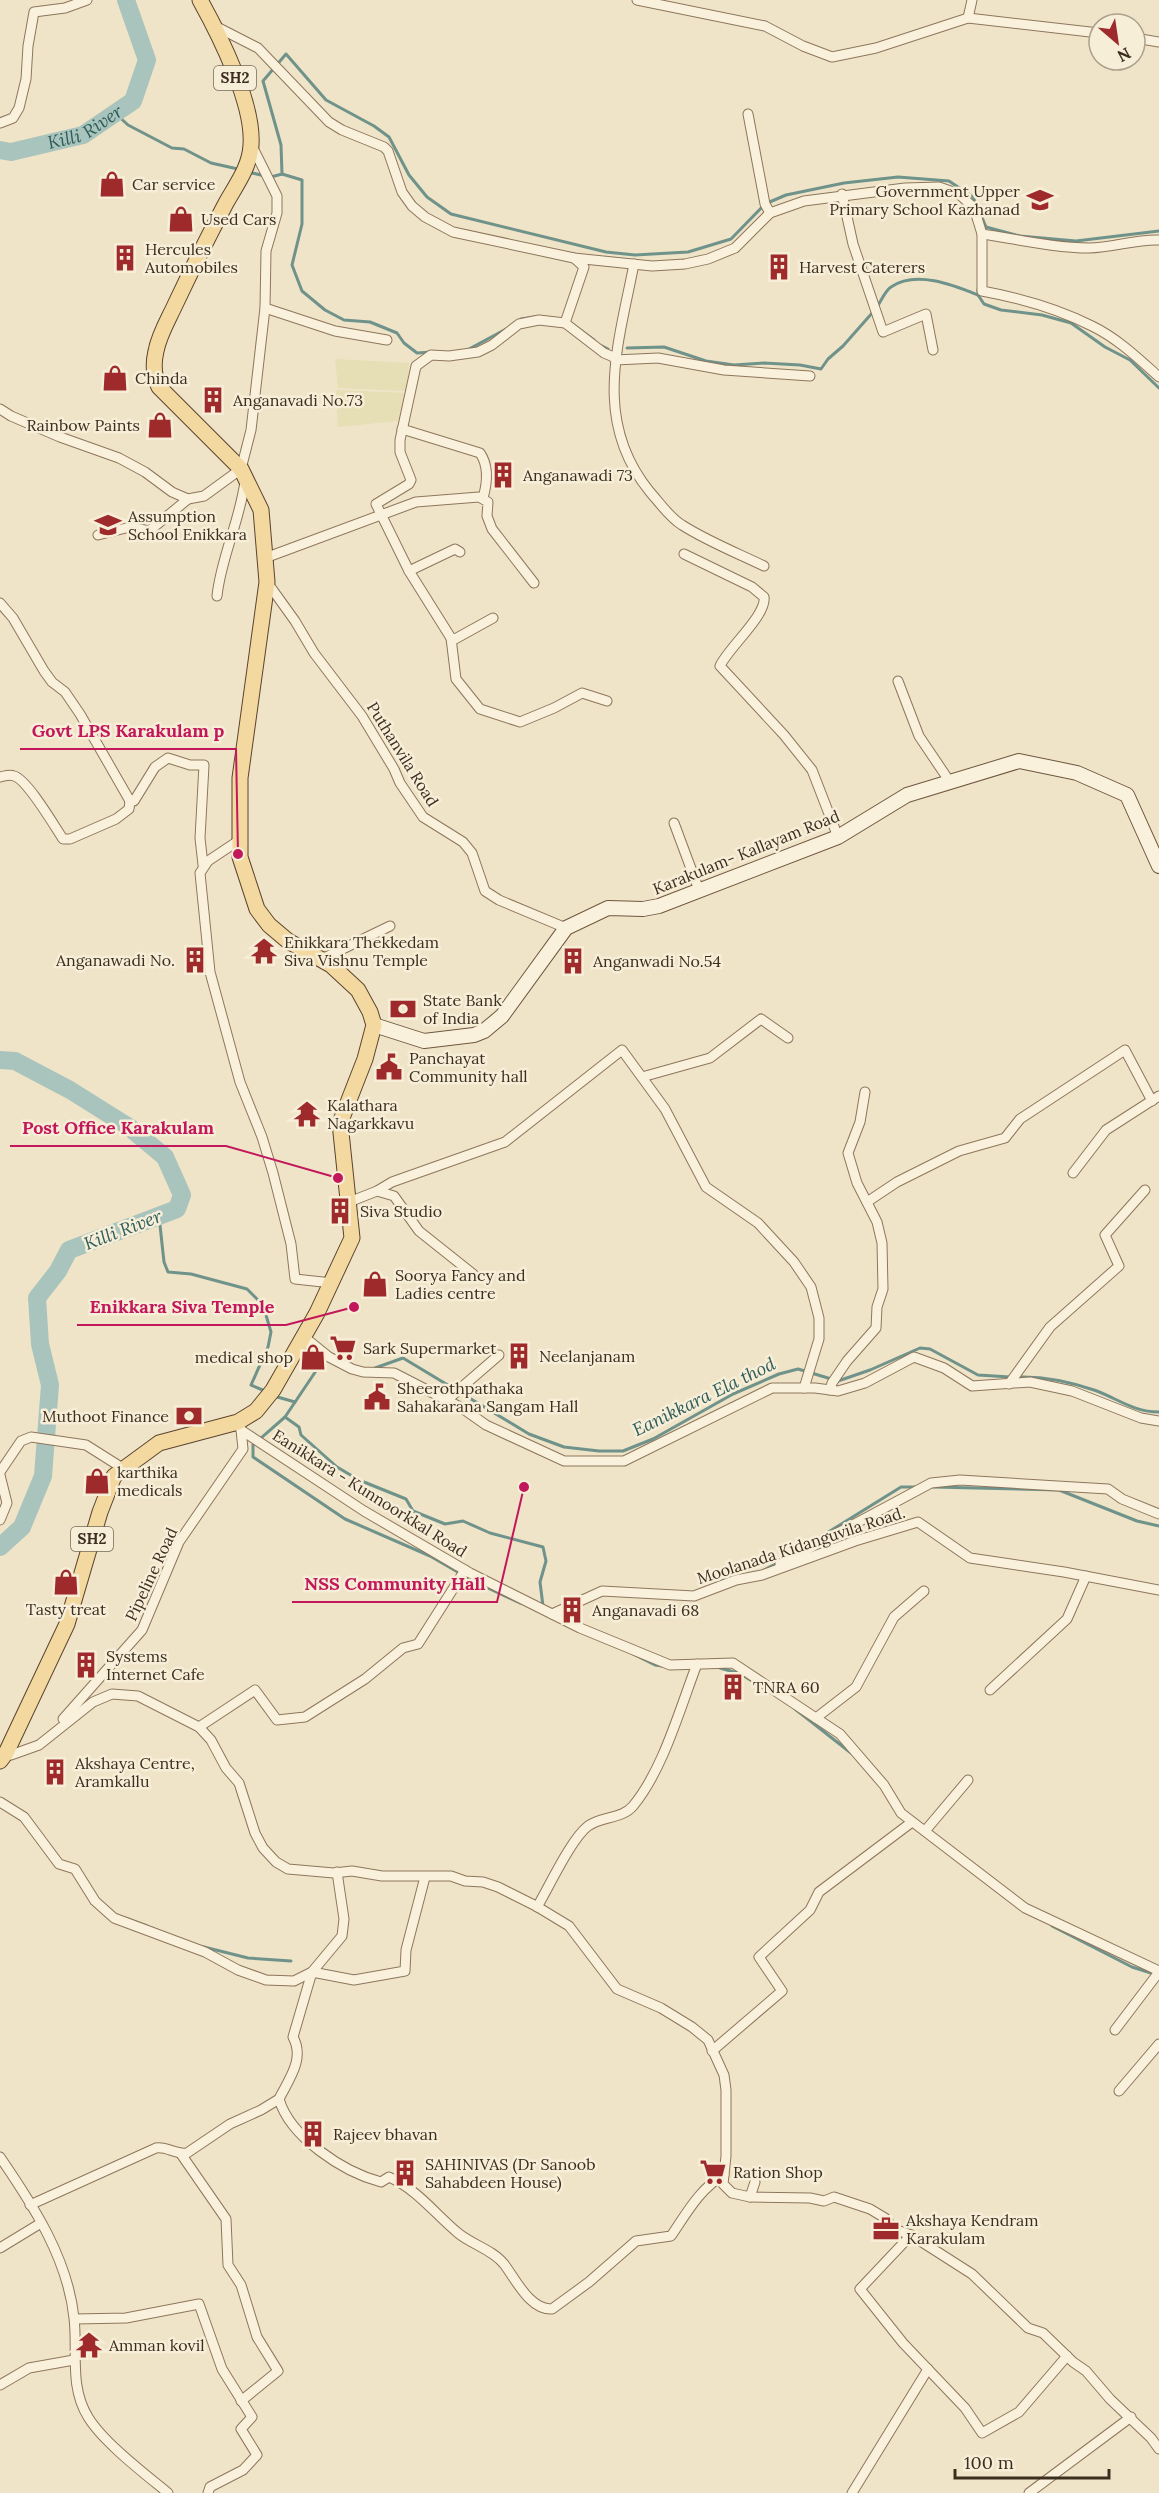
<svg xmlns="http://www.w3.org/2000/svg" width="1159" height="2493" font-family="Lora,serif">
	<style>
		.farmland { fill: #e6deb5 }
		.lines { fill: none; stroke-linecap: round; stroke-linejoin: round }
		.stream { stroke: #6f938a; stroke-width: 3 }
		.river { stroke: #a9c4bc; stroke-width: 18 }
		.street-casing { stroke: #8d765c; stroke-width: 11 }
		.secondary-casing { stroke: #6f573f; stroke-width: 16 }
		.primary-casing { stroke: #5b4430; stroke-width: 17 }
		.street { stroke: #faf1dc; stroke-width: 9 }
		.secondary { stroke: #faf1dc; stroke-width: 14 }
		.primary { stroke: #f3d9a0; stroke-width: 15 }
		.labels { text-anchor: middle; stroke-width: 5; stroke-linejoin: round; paint-order: stroke }
		.shield { fill: #f7eed8; stroke: #756857; stroke-width: 1.5 }
		.shield-label { font-size: 15px; font-weight: bold; fill: #3d2e20 }
		.poi-label { font-size: 16px; fill: #3d2e20; stroke: #f7eed8; text-anchor: start }
		.street-label { font-size: 16px; fill: #3d2e20; stroke: #f7eed8 }
		.water-label { font-size: 18px; font-style: italic; fill: #2f5d5a; stroke: #f7eed8 }
		.leader { fill: none; stroke: #c2185b; stroke-width: 2 }
		.callout-dot { fill: #c2185b; stroke: #f7eed8; stroke-width: 2 }
		.callout-label { font-size: 18px; text-anchor: middle; font-weight: bold; fill: #c2185b; stroke: #f7eed8; stroke-width: 5; stroke-linejoin: round; paint-order: stroke }
	</style>
	<rect width="100%" height="100%" fill="#f0e4c8"/>
	<g class="farmland">
		<path d="M335 359 409 363 407 391 338 388Z"/>
		<path d="M336 390 405 393 398 421 338 427Z"/>
	</g>
	<g class="lines">
		<g class="stream">
			<path d="M115 113 128 125 172 148 184 149 211 163 238 169"/>
			<path d="M248 172 265 176"/>
			<path d="M282 174 302 180V224L292 265 302 291 325 310 344 320 370 322 397 333 404 343 417 353 433 352"/>
			<path d="M271 177 282 174 281 145 263 81 286 54 326 100 374 126 389 137 409 175 427 197 451 214 606 252 635 255 688 252 731 239 765 204 786 195 844 183 898 177 949 181 973 197 977 206"/>
			<path d="M981 215 986 227 983 230"/>
			<path d="M986 227 1020 236 1076 241 1159 231"/>
			<path d="M978 289V295L984 304 1001 310 1042 315 1071 323 1105 347 1130 360 1159 388"/>
			<path d="M877 307C881 301 885 291 891 287 916 270 953 285 978 295"/>
			<path d="M521 319 535 317"/>
			<path d="M568 321 594 340"/>
			<path d="M602 346 608 349"/>
			<path d="M627 348 664 347 706 361 734 365 764 363 800 365 821 369 828 359 843 346 873 312"/>
			<path d="M469 349 508 328"/>
			<path d="M159 1216 164 1262 168 1272 191 1274 247 1289 263 1305 271 1332 268 1347 251 1385 265 1391"/>
			<path d="M326 1356 285 1417 299 1427 301 1435 337 1467 359 1480 406 1499 413 1511 445 1524 463 1521 490 1533 543 1547 546 1561 540 1582 543 1606"/>
			<path d="M375 1368 403 1358 529 1434 564 1447 599 1451H623L653 1439 733 1394 779 1374 798 1369 838 1381 870 1370 920 1348 930 1349 978 1375 1010 1377"/>
			<path d="M1017 1377C1044 1376 1068 1381 1094 1390 1117 1398 1133 1412 1159 1412"/>
			<path d="M274 1396 295 1402"/>
			<path d="M285 1417 253 1445V1457L345 1519 430 1556 475 1582 520 1603"/>
			<path d="M933 1487 1059 1490 1137 1521 1159 1526"/>
			<path d="M814 1541 901 1487H918"/>
			<path d="M764 1570 777 1563"/>
			<path d="M633 1654 655 1665 662 1666"/>
			<path d="M720 1668 741 1674 752 1681"/>
			<path d="M795 1709 851 1753"/>
			<path d="M125 1918 147 1926"/>
			<path d="M1052 1926 1132 1967 1154 1974"/>
			<path d="M204 1947 248 1958 291 1961"/>
		</g>
		<g class="river">
			<path id="s1" d="M0 150 11 152 83 135 133 101 147 60 126 0"/>
			<path d="M0 1060 15 1061 70 1090 129 1127 165 1157 182 1195 177 1209 69 1250 58 1271 37 1298 40 1344 50 1385 43 1476 22 1527 0 1547"/>
		</g>
		<g class="street-casing">
			<g id="street">
				<path d="M637 0 765 26 803 46 832 57 876 48 968 18 1099 33"/>
				<path d="M968 18 972 0"/>
				<path d="M215 26 258 48 329 122 342 130 384 147 388 151 402 192 412 206 425 217 453 232 574 258 652 266 685 264 708 259 735 248 770 213 804 201 905 188 939 187 959 194 974 208 982 234V291C1020 298 1058 309 1092 326 1117 338 1139 359 1159 377"/>
				<path d="M1135 38 1159 42"/>
				<path d="M748 114 765 204 770 213"/>
				<path d="M0 123 13 118 19 108 26 79 28 46 34 12 65 8 87 0"/>
				<path d="M842 194 853 244 883 332 926 314 933 350"/>
				<path d="M982 234C1017 239 1054 248 1089 248 1113 248 1135 239 1159 240"/>
				<path d="M634 264C618 346 592 421 650 492 659 502 670 518 682 525 707 541 737 553 764 566"/>
				<path d="M265 308 335 331 387 340"/>
				<path d="M565 323 584 267 574 258"/>
				<path d="M615 360 658 358 724 370 810 376"/>
				<path d="M0 409 11 416 60 437 119 458 145 472 172 492 188 499 204 496 241 469 251 430 265 308 266 251 277 213V196L252 146"/>
				<path d="M402 429 480 453C489 466 487 484 483 498"/>
				<path d="M98 535 130 527 149 531 188 499"/>
				<path d="M684 554 752 587 764 597C767 615 728 648 720 666L784 735 812 770 838 837"/>
				<path d="M265 558 416 502 479 497 488 502 487 516 492 529 534 583"/>
				<path d="M409 571 455 549 460 552"/>
				<path d="M267 582 295 621 314 653 362 716 394 769 400 783 423 817 463 842 472 853 485 891 499 900 566 928"/>
				<path d="M217 596C221 557 240 521 245 481"/>
				<path d="M0 603 13 618 44 671 52 682 65 692 80 714 130 801H134L155 767 168 758 190 765H204L200 838 203 865"/>
				<path d="M493 618 455 639 451 638 409 571 376 504 409 484 411 480 400 452V440L416 366 431 355 449 356 478 352 492 345 519 324 539 320 565 323 604 353 616 358"/>
				<path d="M451 638 456 679 480 709 520 722 554 708 582 693 607 701"/>
				<path d="M898 681 919 736 950 782"/>
				<path d="M0 777C5 776 9 774 14 776 27 779 55 827 63 839H70L116 819 129 809 130 801"/>
				<path d="M674 823 699 890"/>
				<path d="M238 841 208 861 200 873 210 972 240 1082 262 1137 273 1173 291 1244 295 1279 332 1283"/>
				<path d="M322 959 390 926"/>
				<path d="M642 1077 710 1058 761 1019 788 1038"/>
				<path d="M1073 1173 1106 1130 1159 1096"/>
				<path d="M377 1191 392 1182 505 1142 622 1050 665 1109 706 1187 758 1223 794 1262 811 1287 819 1318V1339L804 1388"/>
				<path d="M349 1202 377 1191 394 1196 419 1231 473 1274"/>
				<path d="M867 1202 897 1182 959 1151 1005 1138 1020 1119 1125 1050 1152 1101"/>
				<path d="M303 1336 329 1357 352 1369 363 1372 394 1373 462 1408 486 1425 564 1461H624L772 1388H815L838 1391 865 1383 914 1357 944 1368 972 1386 1030 1382 1072 1391 1141 1418 1159 1421"/>
				<path d="M1009 1384 1050 1327 1119 1266 1105 1235 1145 1190"/>
				<path d="M830 1390 832 1383 847 1361 876 1328 877 1307 883 1289 882 1243 877 1222 857 1183 848 1153 860 1122 865 1092"/>
				<path d="M447 1400 499 1355"/>
				<path d="M238 1422 241 1430 364 1511 470 1573 580 1628 670 1665 733 1663 840 1734 884 1785 901 1813 1025 1908 1159 1971"/>
				<path d="M0 1472 21 1441 31 1437 86 1445 124 1469"/>
				<path d="M0 1475 7 1503 0 1520"/>
				<path d="M780 1564 931 1483 960 1480 1108 1489 1122 1499 1159 1514"/>
				<path d="M552 1614 602 1591 694 1596 736 1580 762 1575 855 1541 918 1522 970 1558 1064 1572 1159 1590"/>
				<path d="M990 1690 1067 1619 1086 1576"/>
				<path d="M816 1718 856 1687 894 1617 924 1591"/>
				<path d="M63 1719 142 1630 179 1542 243 1449 241 1430"/>
				<path d="M199 1727 255 1690 277 1720 305 1717 365 1679 403 1648 418 1644 465 1570"/>
				<path d="M6 1753 11 1755 39 1745 93 1702 112 1694 138 1696 199 1727 211 1740 226 1768 239 1783 255 1833 263 1848 276 1862 288 1869 334 1873 352 1871 382 1876H451L465 1881 483 1882 498 1887 536 1906 569 1926 617 1989 661 2008 692 2027 708 2040 724 2075 726 2090V2156L723 2184 732 2193 750 2197 810 2198 824 2201 834 2197 870 2209 885 2218 894 2229 911 2235 972 2274 1028 2328 1043 2333 1073 2362 1086 2371 1110 2399 1151 2438 1159 2449"/>
				<path d="M0 1802 24 1817 59 1864 75 1869 95 1901 114 1918 205 1952 238 1970 266 1980 294 1981 312 1972 342 1936 344 1919 337 1872"/>
				<path d="M925 1831 968 1780"/>
				<path d="M537 1907C549 1887 571 1839 588 1826 602 1816 622 1819 633 1806 663 1770 680 1708 697 1664"/>
				<path d="M1115 2030 1159 1972"/>
				<path d="M712 2051 782 1991 759 1957 810 1910 819 1892 912 1822"/>
				<path d="M1119 2091 1159 2044"/>
				<path d="M279 2099C289 2079 305 2059 293 2037L312 1972 354 1980 405 1971 406 1950 425 1877"/>
				<path d="M181 2154 226 2219 228 2265 241 2285 257 2337 278 2371 241 2401"/>
				<path d="M0 2157C33 2205 68 2259 74 2318 78 2352 69 2386 88 2417 103 2442 145 2474 168 2493"/>
				<path d="M750 2197 755 2182"/>
				<path d="M30 2205 156 2148C167 2146 176 2155 187 2153L230 2124 261 2110 279 2099C290 2137 343 2172 381 2182L389 2177C418 2190 434 2213 458 2233 471 2244 493 2250 504 2264 516 2280 530 2310 552 2309L589 2282 636 2241 671 2236C686 2214 701 2187 724 2175"/>
				<path d="M911 2235 860 2289 903 2343 965 2408 982 2433 1019 2412 1067 2356"/>
				<path d="M0 2248 41 2223"/>
				<path d="M75 2319 126 2318 199 2304 222 2369 252 2417 241 2429 257 2455 243 2470 210 2487 208 2493"/>
				<path d="M0 2385 29 2368 74 2360"/>
				<path d="M852 2493 928 2369"/>
				<path d="M1029 2493 1131 2417"/>
			</g>
		</g>
		<g class="secondary-casing">
			<path id="secondary" d="M374 1025 424 1041 474 1035 484 1031 502 1016 566 928 608 908 643 909 659 906 838 837 907 795 1019 761 1077 773 1127 795 1159 866"/>
		</g>
		<g class="primary-casing">
			<path id="primary" d="M0 1761 6 1753 67 1624 100 1512 114 1476 159 1443 238 1422 256 1411 273 1390 317 1313 352 1238 340 1123 365 1059 374 1025 370 1012 358 990 331 965 288 941 269 925 257 909 240 857V778L267 582 261 510 241 469 159 387C153 375 153 364 156 351 159 335 168 320 175 305 191 271 208 237 226 203 236 185 250 167 251 145 254 104 220 36 200 0"/>
		</g>
		<use href="#street" class="street"/>
		<use href="#secondary" class="secondary"/>
		<use href="#primary" class="primary"/>
	</g>
	<defs>
		<g id="shop-bare" transform="scale(2.07)"><path d="M-5-2.5h2.3a2.7 3.5 0 0 1 5.4 0H5L5.5 6h-11ZM-1.5-2.5h3a1.5 2.3 0 0 0-3 0Z" fill="#9e2a2b" stroke="#f7eed8" stroke-width="2.5" paint-order="stroke"/></g>
		<g id="school-bare" transform="scale(2.07)"><path d="M0-5L7-2L0 1L-7-2ZM-4 1L0 2.5L4 1V4Q0 6-4 4Z" fill="#9e2a2b" stroke="#f7eed8" stroke-width="2.5" paint-order="stroke"/></g>
		<g id="building-bare" transform="scale(2.07)"><path d="M-4-6H4V6H1V3H-1V6H-4ZM-2.5-4.3h1.7v1.8h-1.7ZM.8-4.3h1.7v1.8H.8ZM-2.5-1h1.7V.8h-1.7ZM.8-1h1.7V.8H.8Z" fill="#9e2a2b" stroke="#f7eed8" stroke-width="2.5" paint-order="stroke"/></g>
		<g id="temple-bare" transform="scale(2.07)"><path d="M0-6L5-2H3V0L6.5 2.5H4V6H1.5V3h-3V6H-4V2.5H-6.5L-3 0V-2H-5Z" fill="#9e2a2b" stroke="#f7eed8" stroke-width="2.5" paint-order="stroke"/></g>
		<g id="bank-bare" transform="scale(2.07)"><path d="M-6-4H6V4H-6ZM0-2.3a2.3 2.3 0 1 0 0 4.6a2.3 2.3 0 1 0 0-4.6Z" fill="#9e2a2b" stroke="#f7eed8" stroke-width="2.5" paint-order="stroke"/></g>
		<g id="civic-bare" transform="scale(2.07)"><path d="M-.6-6.5H3V-4.5H.6V-3L4-1V1h2V6H-6V1h2V-1L-.6-3ZM-1.2 2.5V6h2.4V2.5Z" fill="#9e2a2b" stroke="#f7eed8" stroke-width="2.5" paint-order="stroke"/></g>
		<g id="supermarket-bare" transform="scale(2.07)"><path d="M-6-5.5h2.5l.6 2H6L4.5 2H-2.5L-4.4-4H-6ZM-1.5 3.2a1.3 1.3 0 1 0 .1 0ZM3 3.2a1.3 1.3 0 1 0 .1 0Z" fill="#9e2a2b" stroke="#f7eed8" stroke-width="2.5" paint-order="stroke"/></g>
		<g id="office-bare" transform="scale(2.07)"><path d="M-6-3h4V-5.5h4V-3h4V5H-6ZM-1-4.5V-3h2v-1.5ZM-6 0V1H6V0Z" fill="#9e2a2b" stroke="#f7eed8" stroke-width="2.5" paint-order="stroke"/></g>
	</defs>
	<g fill-rule="evenodd">
		<use href="#shop-bare" x="112" y="184"/>
		<use href="#school-bare" x="1040" y="200"/>
		<use href="#shop-bare" x="181" y="219"/>
		<use href="#building-bare" x="125" y="258"/>
		<use href="#building-bare" x="779" y="267"/>
		<use href="#shop-bare" x="115" y="378"/>
		<use href="#building-bare" x="213" y="400"/>
		<use href="#shop-bare" x="160" y="425"/>
		<use href="#building-bare" x="503" y="475"/>
		<use href="#school-bare" x="108" y="525"/>
		<use href="#temple-bare" x="264" y="951"/>
		<use href="#building-bare" x="195" y="960"/>
		<use href="#building-bare" x="573" y="961"/>
		<use href="#bank-bare" x="403" y="1009"/>
		<use href="#civic-bare" x="389" y="1067"/>
		<use href="#temple-bare" x="307" y="1114"/>
		<use href="#building-bare" x="340" y="1211"/>
		<use href="#shop-bare" x="375" y="1284"/>
		<use href="#supermarket-bare" x="343" y="1348"/>
		<use href="#building-bare" x="519" y="1356"/>
		<use href="#shop-bare" x="313" y="1357"/>
		<use href="#civic-bare" x="377" y="1397"/>
		<use href="#bank-bare" x="189" y="1416"/>
		<use href="#shop-bare" x="97" y="1481"/>
		<use href="#shop-bare" x="66" y="1582"/>
		<use href="#building-bare" x="572" y="1610"/>
		<use href="#building-bare" x="86" y="1665"/>
		<use href="#building-bare" x="733" y="1687"/>
		<use href="#building-bare" x="55" y="1772"/>
		<use href="#building-bare" x="313" y="2134"/>
		<use href="#supermarket-bare" x="713" y="2172"/>
		<use href="#building-bare" x="405" y="2173"/>
		<use href="#office-bare" x="886" y="2229"/>
		<use href="#temple-bare" x="89" y="2345"/>
	</g>
	<g class="labels">
		<g class="shield">
			<rect x="214" y="66" width="42" height="24" rx="4.5"/>
			<rect x="71" y="1527" width="42" height="24" rx="4.5"/>
		</g>
		<g class="shield-label">
			<text x="235" y="83">SH2</text>
			<text x="92" y="1544">SH2</text>
		</g>
		<g class="poi-label">
			<text x="132" y="190">Car service</text>
			<text x="1020" y="197" text-anchor="end">Government Upper<tspan x="1020" dy="18">Primary School Kazhanad</tspan></text>
			<text x="201" y="225">Used Cars</text>
			<text x="145" y="255">Hercules<tspan x="145" dy="18">Automobiles</tspan></text>
			<text x="799" y="273">Harvest Caterers</text>
			<text x="135" y="384">Chinda</text>
			<text x="233" y="406">Anganavadi No.73</text>
			<text x="140" y="431" text-anchor="end">Rainbow Paints</text>
			<text x="523" y="481">Anganawadi 73</text>
			<text x="128" y="522">Assumption<tspan x="128" dy="18">School Enikkara</tspan></text>
			<text x="284" y="948">Enikkara Thekkedam<tspan x="284" dy="18">Siva Vishnu Temple</tspan></text>
			<text x="175" y="966" text-anchor="end">Anganawadi No.</text>
			<text x="593" y="967">Anganwadi No.54</text>
			<text x="423" y="1006">State Bank<tspan x="423" dy="18">of India</tspan></text>
			<text x="409" y="1064">Panchayat<tspan x="409" dy="18">Community hall</tspan></text>
			<text x="327" y="1111">Kalathara<tspan x="327" dy="18">Nagarkkavu</tspan></text>
			<text x="360" y="1217">Siva Studio</text>
			<text x="395" y="1281">Soorya Fancy and<tspan x="395" dy="18">Ladies centre</tspan></text>
			<text x="363" y="1354">Sark Supermarket</text>
			<text x="539" y="1362">Neelanjanam</text>
			<text x="293" y="1363" text-anchor="end">medical shop</text>
			<text x="397" y="1394">Sheerothpathaka<tspan x="397" dy="18">Sahakarana Sangam Hall</tspan></text>
			<text x="169" y="1422" text-anchor="end">Muthoot Finance</text>
			<text x="117" y="1478">karthika<tspan x="117" dy="18">medicals</tspan></text>
			<text x="66" y="1615" text-anchor="middle">Tasty treat</text>
			<text x="592" y="1616">Anganavadi 68</text>
			<text x="106" y="1662">Systems<tspan x="106" dy="18">Internet Cafe</tspan></text>
			<text x="753" y="1693">TNRA 60</text>
			<text x="75" y="1769">Akshaya Centre,<tspan x="75" dy="18">Aramkallu</tspan></text>
			<text x="333" y="2140">Rajeev bhavan</text>
			<text x="425" y="2170">SAHINIVAS (Dr Sanoob<tspan x="425" dy="18">Sahabdeen House)</tspan></text>
			<text x="733" y="2178">Ration Shop</text>
			<text x="906" y="2226">Akshaya Kendram<tspan x="906" dy="18">Karakulam</tspan></text>
			<text x="109" y="2351">Amman kovil</text>
		</g>
		<g class="street-label">
			<text transform="translate(403 754) rotate(58)" y="6">Puthanvila Road</text>
			<text transform="translate(746 852) rotate(-22)" y="6">Karakulam- Kallayam Road</text>
			<text transform="translate(370 1493) rotate(32)" y="6">Eanikkara - Kunnoorkkal Road</text>
			<text transform="translate(801 1545) rotate(-18)" y="6">Moolanada Kidanguvila Road.</text>
			<text transform="translate(151 1574) rotate(-65)" y="6">Pipeline Road</text>
		</g>
		<g class="water-label">
			<text dy="6" stroke="none"><textPath href="#s1" startOffset="90">Killi River</textPath></text>
			<text transform="translate(123 1230) rotate(-21)" y="6">Killi River</text>
			<text transform="translate(704 1397) rotate(-26)" y="6">Eanikkara Ela thod</text>
		</g>
	</g>
	<path class="leader" d="M238 854L236 749H20M338 1178L226 1146H10M354 1307L286 1325H77M524 1487L497 1602H292"/>
	<g class="callout-dot">
		<circle cx="238" cy="854" r="6"/>
		<circle cx="338" cy="1178" r="6"/>
		<circle cx="354" cy="1307" r="6"/>
		<circle cx="524" cy="1487" r="6"/>
	</g>
	<g class="callout-label">
		<text x="128" y="737">Govt LPS Karakulam p</text>
		<text x="118" y="1134">Post Office Karakulam</text>
		<text x="182" y="1313">Enikkara Siva Temple</text>
		<text x="395" y="1590">NSS Community Hall</text>
	</g>
	<g transform="translate(1117 42) rotate(151)"><circle r="28" fill="#f7eed8" stroke="#ada18e" stroke-width="1.5"/>
	<path d="M0-4.5L10 22L0 15L-10 22Z" fill="#9e2a2b"/>
	<text y="-9" font-size="16" font-weight="bold" text-anchor="middle" fill="#3d2e20">N</text>
	</g>
	<path d="M955 2469v9h154v-9" fill="none" stroke="#3d2e20" stroke-width="3"/>
	<text x="964" y="2469" font-size="18" fill="#3d2e20" stroke="#f7eed8" stroke-width="4.5" paint-order="stroke">100 m</text>
</svg>
